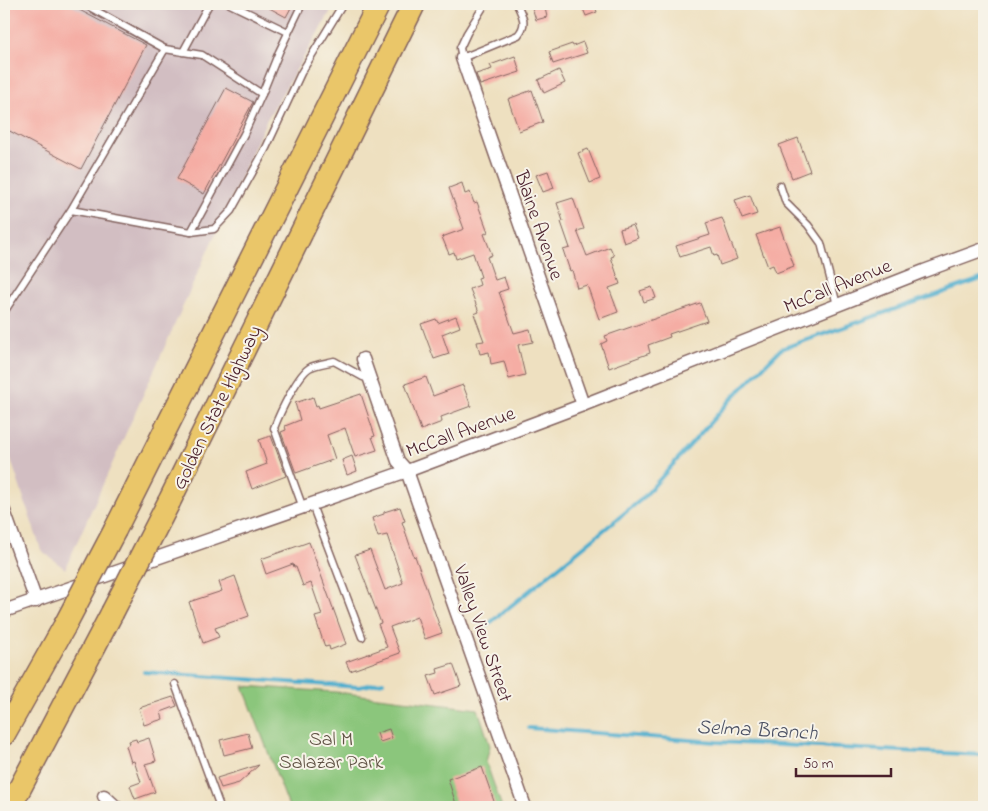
<svg xmlns="http://www.w3.org/2000/svg" width="988" height="811" font-family="'Indie Flower',sans-serif">
	<style>
		.industrial { fill: #d2bec2 }
		.green { fill: #8bc67b; stroke: #6a7253 }
		.lines { fill: none; stroke-linecap: round; stroke-linejoin: round }
		.stream { stroke: #4faece; stroke-width: 4 }
		.building { fill: #f5ada4 }
		.service-casing { stroke: #83635f; stroke-width: 9 }
		.minor-casing { stroke: #83635f; stroke-width: 15 }
		.motorway-casing { stroke: #83635f; stroke-width: 25 }
		.service { stroke: #fff; stroke-width: 6 }
		.minor { stroke: #fff; stroke-width: 12 }
		.motorway { stroke: #eac669; stroke-width: 22 }
		.motorway-bridge-casing { stroke: #83635f; stroke-width: 25; stroke-linecap: butt }
		.motorway-bridge { stroke: #eac669; stroke-width: 22 }
		.labels { text-anchor: middle; stroke-width: 4; stroke-linejoin: round; paint-order: stroke }
		.street-label { font-size: 20px; fill: #4a1f2b; stroke: #f7f3e8 }
		.park-label { font-size: 20px; fill: #5e5143; stroke: #f7f3e8 }
		.water-label { font-size: 21px; font-style: italic; fill: #4c5164; stroke: #f7f3e8 }
	</style>
	<rect width="100%" height="100%" fill="#f7f3e8"/>
	<filter id="ink" filterUnits="userSpaceOnUse"><feTurbulence type="fractalNoise" baseFrequency=".02" numOctaves="2"/><feDisplacementMap in="SourceGraphic" scale="10" xChannelSelector="R" yChannelSelector="G"/><feConvolveMatrix kernelMatrix="1 2 1 2 8 2 1 2 1" color-interpolation-filters="sRGB"/></filter>
	<filter id="wash" filterUnits="userSpaceOnUse"><feTurbulence type="fractalNoise" baseFrequency=".0096" numOctaves="4" result="noise"/><feDisplacementMap in="SourceGraphic" scale="20" xChannelSelector="R" yChannelSelector="G"/><feGaussianBlur stdDeviation="1.12" result="paint"/><feColorMatrix in="noise" values="0 0 0 0 0 0 0 0 0 0 0 0 0 0 0 0 0 1.4 0 .05"/><feComposite in="paint" operator="in"/></filter>
	<g filter="url(#wash)">
		<rect width="100%" height="100%" fill="#eee0c0"/>
		<path class="industrial" d="M4 4H335L266 121 65 569 41 550 4 439Z"/>
		<path class="green" d="M243 686 336 692 478 709 490 746 486 762 502 807H387L384 800 365 807H289Z"/>
		<g class="lines">
			<g class="stream">
				<path d="M485 627 643 498 734 396 781 349 984 278"/>
				<path d="M144 672 359 687 383 682"/>
				<path d="M529 728 716 742 984 755"/>
			</g>
		</g>
		<g id="blocks">
			<g class="building">
				<path d="M4 4H68L146 45 81 169 4 128Z"/>
				<path d="M262 4H293L286 17Z"/>
				<path d="M531 4H544L547 17 536 20Z"/>
				<path d="M581 4H594L597 12 586 16Z"/>
				<path d="M583 42 587 53 553 64 549 52 572 44 573 46Z"/>
				<path d="M515 56 520 72 480 85 476 74 492 69 490 65Z"/>
				<path d="M559 70 565 83 544 93 538 80Z"/>
				<path d="M226 88 253 102 204 194 177 179Z"/>
				<path d="M532 90 543 122 519 131 508 99Z"/>
				<path d="M798 138 810 171 792 178 779 145Z"/>
				<path d="M588 149 600 179 590 183 578 153Z"/>
				<path d="M548 171 554 188 543 192 536 175Z"/>
				<path d="M462 183 465 194 470 192 474 203 477 202 488 232 484 234 492 255 487 257 495 280 504 277 508 289 499 292 514 333 530 329 533 342 518 345 525 375 509 379 504 361 491 364 489 352 480 354 477 342 484 341 474 314 479 312 470 289 480 285 478 278 481 277 473 253 456 259 454 252 449 254 442 237 464 229 449 188Z"/>
				<path d="M750 195 757 214 742 219 735 200Z"/>
				<path d="M573 198 584 229 577 231 587 256 610 247 614 256 611 257 620 284 609 288 618 312 599 319 587 285 577 288 572 270 570 271 563 250 570 248 561 222 563 221 557 203Z"/>
				<path d="M722 218 737 259 720 265 717 255 714 256 711 247 680 257 676 246 710 235 706 223Z"/>
				<path d="M633 225 638 238 624 243 620 229Z"/>
				<path d="M780 227 794 266 776 273 773 265 768 267 756 235Z"/>
				<path d="M652 287 656 298 644 302 640 291Z"/>
				<path d="M700 303 707 321 669 334 670 337 648 345 650 353 609 368 601 344 607 341 605 336Z"/>
				<path d="M456 316 460 327 442 334 449 354 434 359 421 324 436 319 438 323Z"/>
				<path d="M426 377 433 396 463 385 471 406 441 417 442 422 421 430 405 384Z"/>
				<path d="M361 394 375 436 372 437 377 450 355 457 345 428 327 435 335 459 296 473 281 432 286 430 285 426 300 420 295 403 313 397 316 406 318 405 319 408Z"/>
				<path d="M271 436 286 476 252 489 246 472 267 464 259 440Z"/>
				<path d="M352 456 357 471 347 475 342 460Z"/>
				<path d="M400 507 405 521 402 522 414 557 415 556 442 633 425 639 417 617 390 627 400 653 350 671 346 662 387 647 378 624 381 623 355 555 370 550 385 590 403 583 387 535 378 537 372 518 384 514V512Z"/>
				<path d="M309 542 346 644 330 650 329 646 325 647 315 617 322 615 311 583 303 586 296 567H294L293 564 266 574 261 559Z"/>
				<path d="M235 576 249 616 215 628 219 637 203 643 189 602 222 591 219 582Z"/>
				<path d="M453 664 461 686 435 695 428 676 438 673 437 669Z"/>
				<path d="M173 697 177 706 161 712 163 719 144 725 139 708Z"/>
				<path d="M389 729 392 738 380 742 377 733Z"/>
				<path d="M248 733 252 748 224 755 220 740Z"/>
				<path d="M149 738 156 761 145 764 155 792 135 799 130 786 141 782 134 761 131 762 126 746 130 744 129 741 136 739 137 742Z"/>
				<path d="M259 765 239 783 221 788 217 778Z"/>
				<path d="M482 767 496 807H457L448 779Z"/>
			</g>
		</g>
	</g>
	<g filter="url(#ink)">
		<use href="#blocks" fill-opacity="0" stroke="#83635f" stroke-width="1"/>
		<g class="lines">
			<g class="service-casing">
				<g id="service">
					<path d="M84 4 165 49"/>
					<path d="M230 4 288 32"/>
					<path d="M485 4 467 33 460 48 462 58 518 35C528 23 522 16 517 4"/>
					<path d="M183 52 209 4"/>
					<path d="M262 94 279 52 302 4"/>
					<path d="M780 185 786 203 808 225 821 243 837 305"/>
					<path d="M191 232 214 229 231 211 266 148 301 73 343 4"/>
					<path d="M4 312 71 210 165 49 202 55 262 94 244 134 191 232 71 210"/>
					<path d="M312 505 362 637"/>
					<path d="M303 508 274 428C279 415 298 373 311 367 318 364 327 363 334 361L363 377 370 379"/>
					<path d="M175 684 220 807"/>
				</g>
			</g>
			<g class="minor-casing">
				<g id="minor">
					<path d="M462 58 583 405"/>
					<path d="M363 359 398 461 407 471 525 807"/>
					<path d="M4 511 36 601"/>
					<path d="M4 611 407 471 583 405 924 271 984 249"/>
					<path d="M104 796 116 807"/>
				</g>
			</g>
			<g class="motorway-casing">
				<g id="motorway">
					<path d="M169 502 414 4"/>
					<path d="M115 530 379 4"/>
					<path d="M4 734 64 627"/>
					<path d="M10 807 112 613"/>
				</g>
			</g>
			<use href="#service" class="service"/>
			<use href="#minor" class="minor"/>
			<use href="#motorway" class="motorway"/>
			<g class="motorway-bridge-casing">
				<g id="motorway-bridge">
					<path d="M112 613 169 502"/>
					<path d="M64 627 115 530"/>
				</g>
			</g>
			<use href="#motorway-bridge" class="motorway-bridge"/>
		</g>
	</g>
	<g class="labels">
		<g class="street-label">
			<text transform="translate(540 225) rotate(71)" y="7">Blaine Avenue</text>
			<text transform="translate(837 285) rotate(-22)" y="7">McCall Avenue</text>
			<text transform="translate(216 407) rotate(-64)" y="7">Golden State Highway</text>
			<text transform="translate(460 431) rotate(-20)" y="7">McCall Avenue</text>
			<text transform="translate(484 633) rotate(71)" y="7">Valley View Street</text>
		</g>
		<g class="park-label">
			<text x="331" y="745">Sal M<tspan x="331" dy="23">Salazar Park</tspan></text>
		</g>
		<g class="water-label">
			<text transform="translate(757 729) rotate(3)" y="7">Selma Branch</text>
		</g>
	</g>
	<rect width="988" height="811" fill="none" stroke="#f7f3e8" stroke-width="20"/>
	<path d="M796 768v8h95v-8" fill="none" stroke="#4a1f2b" stroke-width="2.5"/>
	<text x="803" y="768" font-size="15" fill="#4a1f2b" stroke="#f7f3e8" stroke-width="4" paint-order="stroke">50 m</text>
</svg>
